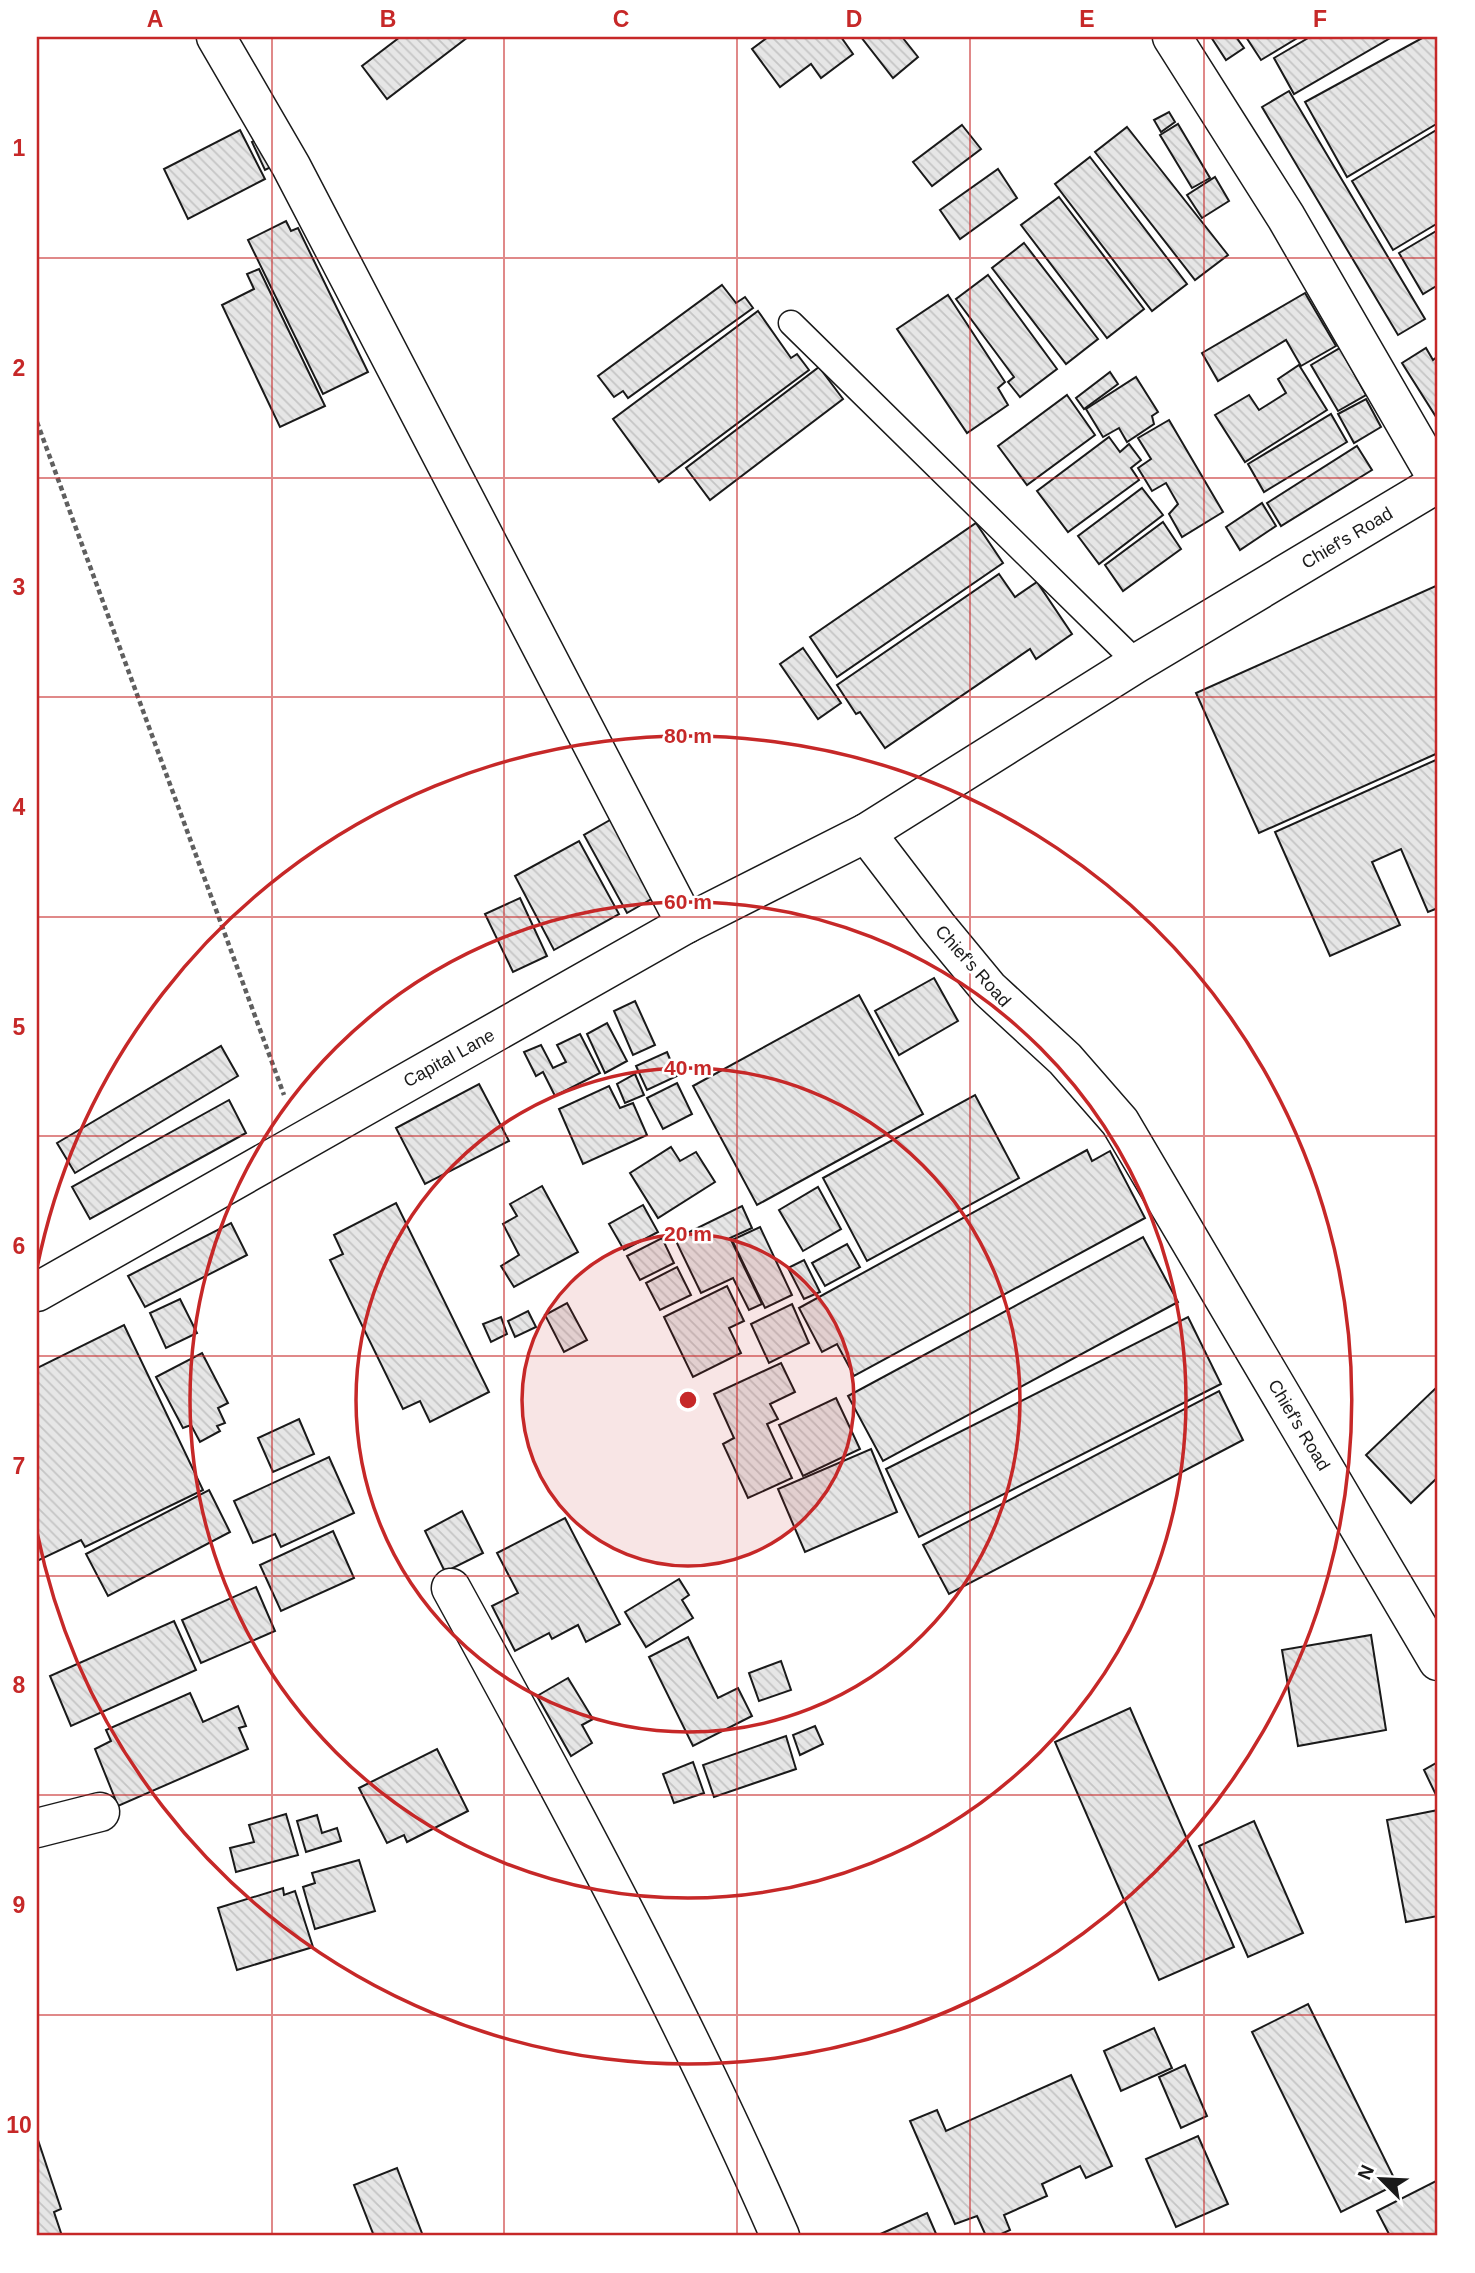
<svg xmlns="http://www.w3.org/2000/svg" width="1475" height="2273" font-family="Arial,sans-serif">
	<style>
		.building { fill: url(#building-back-hatch); stroke: #1a1a1a; stroke-width: 2 }
		.lines { fill: none; stroke-linecap: round; stroke-linejoin: round }
		.lane-casing { stroke: #1a1a1a; stroke-width: 27 }
		.street-casing { stroke: #1a1a1a; stroke-width: 41 }
		.path { stroke: #5f5f5f; stroke-width: 4.5; stroke-dasharray: 5 3.5; stroke-linecap: butt }
		.lane { stroke: #fff; stroke-width: 24 }
		.street { stroke: #fff; stroke-width: 38 }
		.grid { fill: none; stroke: #c62828; stroke-width: 2; stroke-opacity: 0.55 }
		.ring { fill: none; stroke: #c62828; stroke-width: 3.5 }
		.labels { text-anchor: middle; stroke-width: 5; stroke-linejoin: round; paint-order: stroke }
		.street-label { font-size: 18px; fill: #1a1a1a; stroke: #fff }
		.centre { fill: #c62828; stroke: #fff; stroke-width: 3.5 }
		.ring-label { font-size: 21px; text-anchor: middle; font-weight: bold; fill: #c62828; stroke: #fff; stroke-width: 5; stroke-linejoin: round; paint-order: stroke }
		.neatline { fill: none; stroke: #c62828; stroke-width: 2.5 }
		.grid-label { font-size: 23px; text-anchor: middle; font-weight: bold; fill: #c62828 }
	</style>
	<defs>
		<pattern id="building-back-hatch" width="6" height="6" patternUnits="userSpaceOnUse" patternTransform="scale(1.75)"><rect width="6" height="6" fill="#e6e6e6"/><path d="M-1 5l2 2M0 0l6 6M5-1l2 2" fill="none" stroke="#c5c5c5"/></pattern>
	</defs>
	<rect width="100%" height="100%" fill="#fff"/>
	<g class="building">
		<path d="M400 37H468L387 99 362 66Z"/>
		<path d="M768 37H841L853 54 821 78 811 64 780 87 752 49Z"/>
		<path d="M861 37H902L918 57 893 78Z"/>
		<path d="M1211 37H1236L1244 48 1226 60Z"/>
		<path d="M1246 37H1299L1261 60Z"/>
		<path d="M1310 37H1392L1294 94 1274 58Z"/>
		<path d="M1424 37H1438V123L1347 177 1305 102Z"/>
		<path d="M1289 91 1425 319 1398 335 1262 107Z"/>
		<path d="M1169 112 1175 122 1161 132 1154 120Z"/>
		<path d="M1178 124 1210 178 1192 188 1160 135Z"/>
		<path d="M962 125 981 149 932 186 913 162Z"/>
		<path d="M1127 127 1228 255 1195 280 1095 152Z"/>
		<path d="M1438 129V223L1393 250 1352 181Z"/>
		<path d="M240 130 265 179 188 219 164 169Z"/>
		<path d="M263 137 277 164 265 170 252 142Z"/>
		<path d="M1090 157 1187 284 1152 311 1055 184Z"/>
		<path d="M998 169 1017 198 960 239 940 210Z"/>
		<path d="M1215 177 1229 201 1202 218 1187 195Z"/>
		<path d="M1059 197 1144 309 1107 338 1021 225Z"/>
		<path d="M286 221 291 231 298 228 368 372 323 394 248 240Z"/>
		<path d="M1438 230V285L1423 294 1399 253Z"/>
		<path d="M1024 243 1098 339 1066 364 992 268Z"/>
		<path d="M259 269 325 406 280 427 222 305 254 289 247 274Z"/>
		<path d="M988 275 1057 369 1020 397 1008 382 1014 377 956 299Z"/>
		<path d="M722 285 736 303 745 297 753 308 628 398 623 391 614 397 598 376Z"/>
		<path d="M1305 293 1336 346 1301 366 1286 340 1218 381 1202 353Z"/>
		<path d="M948 295 1005 382 998 388 1008 405 967 433 897 329Z"/>
		<path d="M758 311 791 358 797 354 809 370 659 482 613 419Z"/>
		<path d="M1340 348 1366 395 1338 411 1311 365Z"/>
		<path d="M1426 348 1433 360 1438 356V420L1402 363Z"/>
		<path d="M1299 365 1327 410 1245 462 1215 415 1249 395 1259 410 1286 393 1278 379Z"/>
		<path d="M819 367 843 399 710 500 686 468Z"/>
		<path d="M1110 372 1118 384 1084 409 1076 398Z"/>
		<path d="M1136 377 1158 412 1152 416 1154 424 1127 442 1119 428 1103 437 1086 409Z"/>
		<path d="M1067 395 1095 435 1027 485 998 446Z"/>
		<path d="M1366 399 1381 427 1354 443 1338 414Z"/>
		<path d="M1331 414 1347 442 1264 492 1248 464Z"/>
		<path d="M1169 420 1223 512 1182 537 1169 514 1178 504 1166 483 1152 491 1138 468 1151 459 1138 438Z"/>
		<path d="M1109 437 1120 452 1129 444 1141 460 1131 468 1139 480 1068 532 1037 491Z"/>
		<path d="M1357 446 1372 470 1281 526 1267 503Z"/>
		<path d="M1142 488 1163 515 1099 564 1078 536Z"/>
		<path d="M1262 503 1276 526 1240 550 1226 527Z"/>
		<path d="M1163 522 1181 549 1123 591 1105 565Z"/>
		<path d="M976 523 1003 563 837 677 810 637Z"/>
		<path d="M999 574 1015 597 1037 582 1072 634 1036 659 1030 649 885 748 860 712 856 714 837 685Z"/>
		<path d="M1438 585V753L1259 833 1196 693Z"/>
		<path d="M803 648 841 703 818 719 780 664Z"/>
		<path d="M1438 759V908L1428 912 1401 849 1372 862 1400 925 1330 956 1275 832Z"/>
		<path d="M617 816 660 894 627 913 584 835Z"/>
		<path d="M579 841 619 914 554 950 515 876Z"/>
		<path d="M520 898 547 956 513 972 485 914Z"/>
		<path d="M934 978 958 1021 899 1055 875 1011Z"/>
		<path d="M859 995 923 1114 757 1205 693 1086Z"/>
		<path d="M635 1001 655 1045 633 1055 614 1011Z"/>
		<path d="M607 1023 627 1061 605 1073 587 1034Z"/>
		<path d="M580 1034 600 1073 555 1096 543 1072 536 1076 524 1052 541 1045 553 1068 566 1062 557 1045Z"/>
		<path d="M221 1046 238 1076 75 1173 57 1143Z"/>
		<path d="M667 1052 677 1076 647 1090 636 1066Z"/>
		<path d="M635 1074 644 1095 625 1103 617 1084Z"/>
		<path d="M677 1083 692 1114 663 1129 647 1098Z"/>
		<path d="M479 1084 509 1141 425 1184 396 1128Z"/>
		<path d="M609 1086 620 1108 633 1103 647 1135 583 1164 559 1109Z"/>
		<path d="M975 1095 1019 1178 867 1261 823 1178Z"/>
		<path d="M229 1100 246 1133 90 1219 72 1187Z"/>
		<path d="M671 1147 680 1161 696 1152 715 1182 658 1218 630 1173Z"/>
		<path d="M1087 1150 1092 1161 1110 1151 1145 1218 854 1376 837 1344 822 1352 799 1308Z"/>
		<path d="M542 1186 578 1252 514 1287 501 1266 519 1255 503 1224 517 1216 510 1204Z"/>
		<path d="M818 1187 841 1229 803 1251 779 1210Z"/>
		<path d="M396 1203 489 1392 430 1422 420 1401 403 1409 330 1260 343 1254 334 1235Z"/>
		<path d="M643 1205 658 1232 624 1250 609 1224Z"/>
		<path d="M742 1206 752 1228 730 1238 762 1304 749 1310 733 1278 701 1293 675 1239Z"/>
		<path d="M231 1223 247 1255 145 1307 128 1276Z"/>
		<path d="M760 1227 792 1295 765 1308 732 1240Z"/>
		<path d="M1143 1237 1178 1302 883 1461 848 1396Z"/>
		<path d="M662 1238 674 1263 640 1280 627 1256Z"/>
		<path d="M847 1244 860 1267 825 1286 812 1263Z"/>
		<path d="M804 1260 820 1292 804 1299 788 1268Z"/>
		<path d="M677 1267 691 1295 660 1310 646 1283Z"/>
		<path d="M727 1286 744 1321 729 1328 741 1353 693 1377 664 1317Z"/>
		<path d="M180 1299 197 1333 166 1348 150 1313Z"/>
		<path d="M567 1303 587 1340 564 1352 545 1315Z"/>
		<path d="M792 1304 809 1343 769 1363 751 1324Z"/>
		<path d="M528 1311 536 1327 515 1337 508 1321Z"/>
		<path d="M501 1317 507 1334 491 1342 483 1324Z"/>
		<path d="M1188 1317 1221 1384 919 1537 886 1469Z"/>
		<path d="M124 1325 203 1490 85 1547 81 1540 37 1561V1368Z"/>
		<path d="M202 1353 228 1403 218 1408 225 1423 217 1426 220 1431 200 1442 191 1425 183 1428 156 1377Z"/>
		<path d="M781 1363 795 1392 770 1404 778 1419 767 1424 792 1478 748 1498 723 1444 734 1438 714 1394Z"/>
		<path d="M1438 1386V1477L1411 1503 1366 1455Z"/>
		<path d="M1219 1391 1243 1440 949 1594 923 1545Z"/>
		<path d="M836 1398 860 1449 803 1476 779 1425Z"/>
		<path d="M299 1419 314 1454 273 1472 258 1438Z"/>
		<path d="M871 1449 897 1512 805 1552 778 1489Z"/>
		<path d="M329 1457 354 1513 281 1547 275 1534 253 1543 234 1501Z"/>
		<path d="M209 1490 230 1532 108 1596 86 1554Z"/>
		<path d="M462 1511 483 1553 445 1572 425 1531Z"/>
		<path d="M565 1518 620 1624 586 1642 578 1625 552 1639 549 1633 515 1651 492 1606 518 1593 497 1553Z"/>
		<path d="M333 1531 354 1578 281 1611 260 1565Z"/>
		<path d="M679 1579 689 1595 682 1600 693 1618 646 1647 625 1612Z"/>
		<path d="M256 1587 275 1631 201 1663 182 1620Z"/>
		<path d="M174 1621 196 1670 71 1726 50 1676Z"/>
		<path d="M1371 1635 1386 1730 1298 1746 1282 1650Z"/>
		<path d="M688 1637 718 1698 738 1688 752 1716 693 1746 649 1657Z"/>
		<path d="M781 1661 791 1690 759 1701 749 1673Z"/>
		<path d="M568 1678 593 1719 582 1725 592 1743 571 1756 537 1696Z"/>
		<path d="M190 1693 203 1722 238 1706 246 1726 239 1728 248 1749 118 1806 95 1749 111 1741 106 1730Z"/>
		<path d="M1130 1708 1234 1947 1159 1980 1055 1742Z"/>
		<path d="M815 1726 823 1744 800 1755 793 1735Z"/>
		<path d="M786 1736 796 1769 714 1797 703 1765Z"/>
		<path d="M437 1749 468 1811 407 1842 404 1835 387 1843 359 1788Z"/>
		<path d="M693 1762 704 1793 674 1803 663 1774Z"/>
		<path d="M1438 1762V1799L1424 1770Z"/>
		<path d="M1438 1810V1916L1406 1922 1387 1820Z"/>
		<path d="M286 1814 298 1855 236 1872 230 1848 254 1842 249 1825Z"/>
		<path d="M317 1815 322 1833 337 1828 341 1841 306 1852 297 1821Z"/>
		<path d="M1254 1821 1303 1933 1248 1957 1199 1846Z"/>
		<path d="M359 1860 375 1911 315 1929 303 1887 315 1883 312 1873Z"/>
		<path d="M283 1888 284 1895 295 1891 313 1947 237 1970 218 1908Z"/>
		<path d="M1308 2004 1397 2184 1341 2212 1252 2032Z"/>
		<path d="M1154 2028 1172 2068 1121 2091 1104 2051Z"/>
		<path d="M1185 2065 1207 2116 1181 2128 1159 2077Z"/>
		<path d="M1071 2075 1112 2166 1086 2178 1080 2166 1042 2184 1047 2196 1004 2215 1010 2230 997 2236H986L977 2216 955 2224 910 2121 937 2110 946 2131Z"/>
		<path d="M1198 2136 1228 2204 1176 2227 1146 2159Z"/>
		<path d="M37 2137 61 2209 54 2212 62 2236H37Z"/>
		<path d="M397 2168 423 2236H374L354 2185Z"/>
		<path d="M1436 2181 1438 2185V2236H1390L1377 2211Z"/>
		<path d="M927 2213 937 2236H876Z"/>
	</g>
	<g class="lines">
		<g class="lane-casing">
			<path id="lane" d="M791 323 1137 663"/>
		</g>
		<g class="street-casing">
			<g id="street">
				<path d="M216 37 291 166 686 924"/>
				<path d="M1172 37 1286 217 1438 480"/>
				<path d="M1438 483 1137 663 866 833 937 926 989 989 1065 1059 1120 1122 1438 1661"/>
				<path d="M37 1292 686 924 866 833"/>
				<path d="M451 1588C568 1801 683 2014 780 2236"/>
				<path d="M37 1828 100 1812"/>
			</g>
		</g>
		<path class="path" d="M37 422 284 1095"/>
		<use href="#lane" class="lane"/>
		<use href="#street" class="street"/>
	</g>
	<path class="grid" d="M272 37V2236M504 37V2236M737 37V2236M970 37V2236M1204 37V2236M37 258H1438M37 478H1438M37 697H1438M37 917H1438M37 1136H1438M37 1356H1438M37 1576H1438M37 1795H1438M37 2015H1438"/>
	<circle cx="688" cy="1400" r="166" fill="#c62828" fill-opacity=".12"/>
	<g class="ring">
		<circle cx="688" cy="1400" r="166"/>
		<circle cx="688" cy="1400" r="332"/>
		<circle cx="688" cy="1400" r="498"/>
		<path d="M37 1268A664 664 0 1 1 37 1532"/>
	</g>
	<g class="labels">
		<g class="street-label">
			<text transform="translate(1347 538) rotate(-31)" y="6">Chief's Road</text>
			<text transform="translate(973 966) rotate(48)" y="6">Chief's Road</text>
			<text transform="translate(449 1058) rotate(-29)" y="6">Capital Lane</text>
			<text transform="translate(1299 1425) rotate(59)" y="6">Chief's Road</text>
		</g>
	</g>
	<circle cx="688" cy="1400" r="10" class="centre"/>
	<g class="ring-label">
		<text x="688" y="743">80 m</text>
		<text x="688" y="909">60 m</text>
		<text x="688" y="1075">40 m</text>
		<text x="688" y="1241">20 m</text>
	</g>
	<rect width="1475" height="2273" fill="none" stroke="#ffffff" stroke-width="77"/>
	<g transform="translate(1381 2179) rotate(294)" stroke="#ffffff" stroke-width="5" paint-order="stroke">
	<path d="M0-5L12 26L0 18L-12 26Z" fill="#1a1a1a"/>
	<text y="-10" font-size="19" font-weight="bold" text-anchor="middle" fill="#1a1a1a">N</text>
	</g>
	<rect x="38" y="38" width="1398" height="2196" class="neatline"/>
	<g class="grid-label">
		<text x="155" y="27">A</text>
		<text x="388" y="27">B</text>
		<text x="621" y="27">C</text>
		<text x="854" y="27">D</text>
		<text x="1087" y="27">E</text>
		<text x="1320" y="27">F</text>
		<text x="19" y="156">1</text>
		<text x="19" y="376">2</text>
		<text x="19" y="595">3</text>
		<text x="19" y="815">4</text>
		<text x="19" y="1035">5</text>
		<text x="19" y="1254">6</text>
		<text x="19" y="1474">7</text>
		<text x="19" y="1693">8</text>
		<text x="19" y="1913">9</text>
		<text x="19" y="2133">10</text>
	</g>
</svg>
